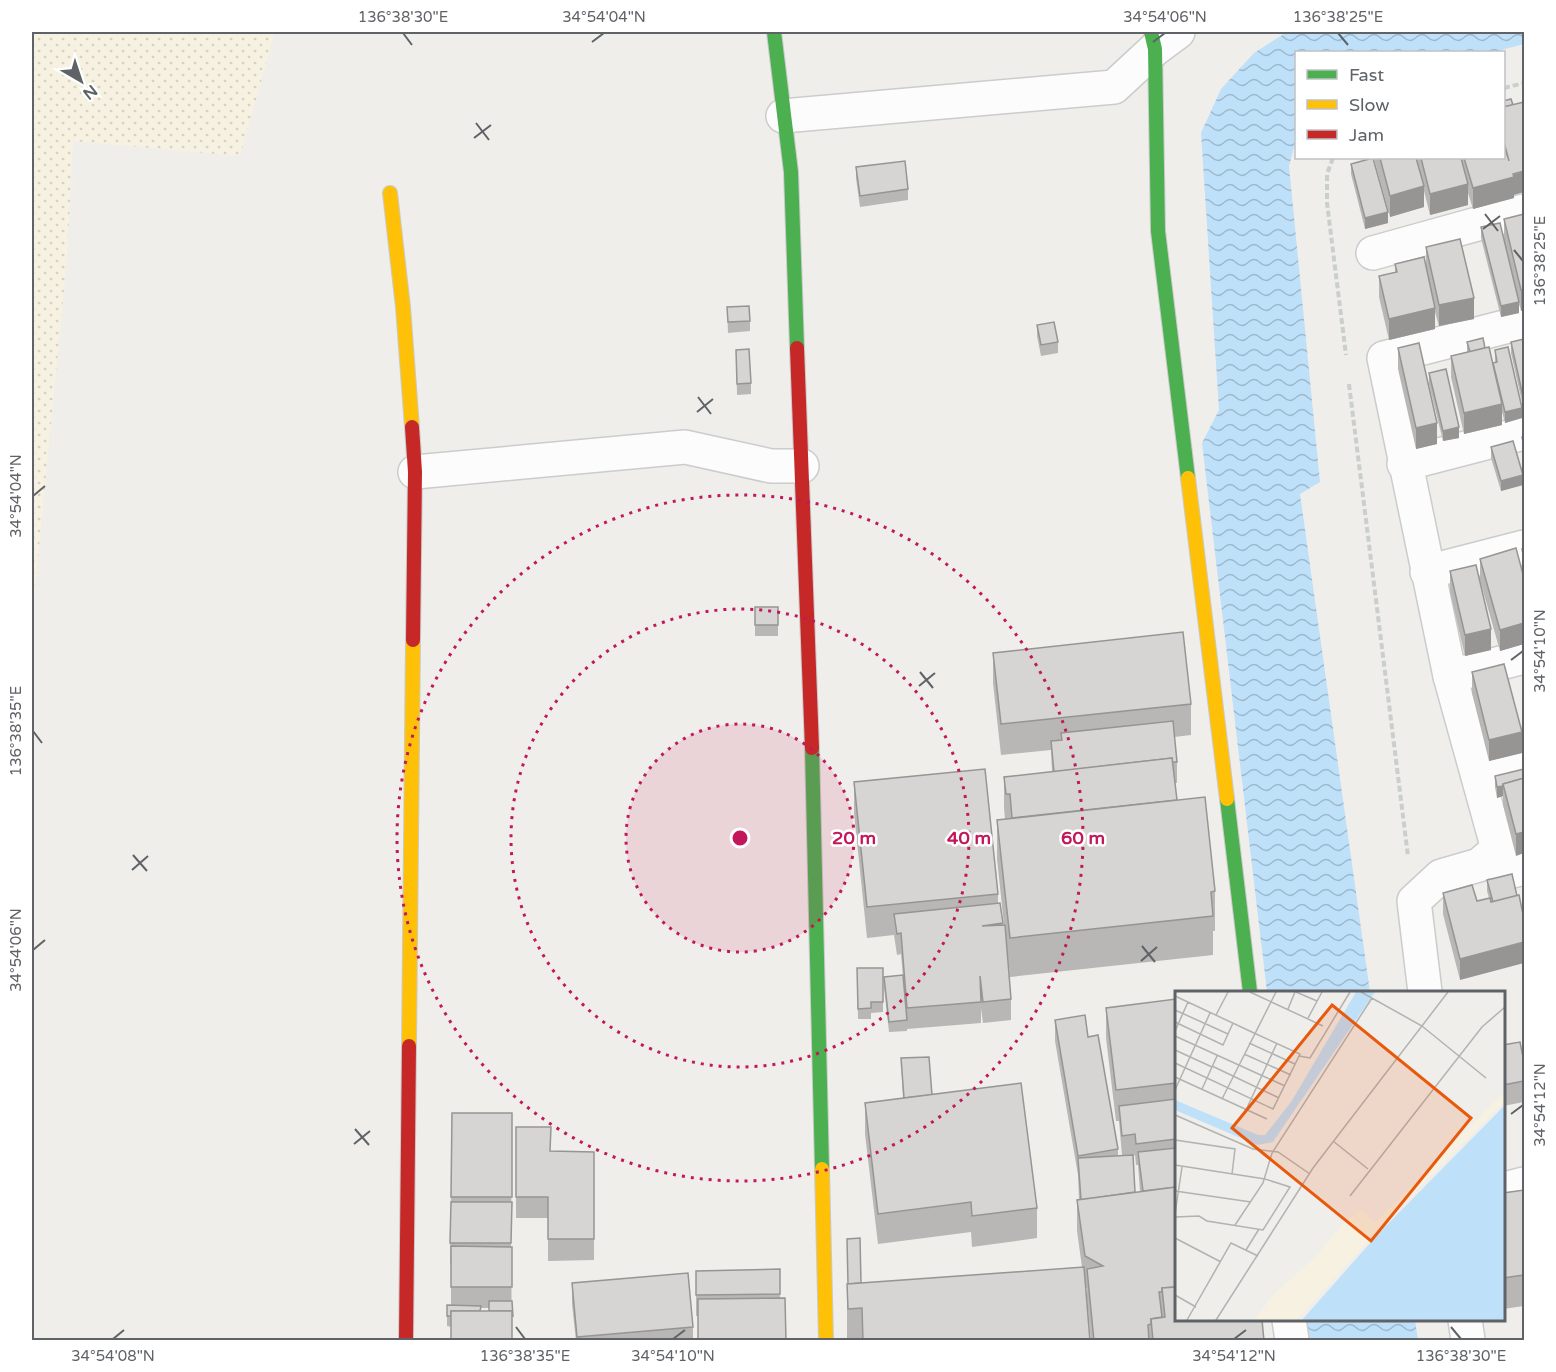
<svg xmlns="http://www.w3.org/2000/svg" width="1556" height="1372" font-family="'Varela Round',sans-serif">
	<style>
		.sand { fill: url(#sand-dots) }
		.water { fill: url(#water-waves) }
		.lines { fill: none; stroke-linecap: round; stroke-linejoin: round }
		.street-casing { stroke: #cbcccc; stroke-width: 36 }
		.fast-casing { stroke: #cacacb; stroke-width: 16 }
		.slow-casing { stroke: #cacacb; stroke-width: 16 }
		.jam-casing { stroke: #cacacb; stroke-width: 16 }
		.path { stroke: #cacfcc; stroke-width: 4; stroke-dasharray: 6 3; stroke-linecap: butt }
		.street { stroke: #fdfcfc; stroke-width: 33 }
		.fast { stroke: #4caf50; stroke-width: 14 }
		.slow { stroke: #ffc107; stroke-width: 14 }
		.jam { stroke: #c62828; stroke-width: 14 }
		.wall { fill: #b8b7b5; fill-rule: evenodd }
		.shaded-wall { fill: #969594 }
		.building { fill: #d6d5d3; stroke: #969594; stroke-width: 1.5 }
		.ticks { fill: none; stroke: #5f6368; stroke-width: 2 }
		.ring { fill: none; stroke: #c2185b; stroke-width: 3; stroke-dasharray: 3 6 }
		.inset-road { fill: none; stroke: #b1b2b2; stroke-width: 1.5 }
		.view { fill: #e8590c; fill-opacity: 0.15; stroke: #e8590c; stroke-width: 3 }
		.inset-edge { fill: none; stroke: #5f6368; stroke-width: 3 }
		.centre { fill: #c2185b; stroke: #fff; stroke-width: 3 }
		.ring-label { font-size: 18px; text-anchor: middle; font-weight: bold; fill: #c2185b; stroke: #fff; stroke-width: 5; stroke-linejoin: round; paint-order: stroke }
		.neatline { fill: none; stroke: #5f6368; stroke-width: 2 }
		.ticks-label { font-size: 15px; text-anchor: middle; fill: #5f6368 }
	</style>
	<defs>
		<pattern id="sand-dots" width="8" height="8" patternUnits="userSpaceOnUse" patternTransform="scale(1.5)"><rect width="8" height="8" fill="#f6f1e1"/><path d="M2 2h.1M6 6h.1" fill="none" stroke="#d5d1c4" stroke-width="1.8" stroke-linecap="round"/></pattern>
		<pattern id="water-waves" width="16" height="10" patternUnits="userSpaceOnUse" patternTransform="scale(1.5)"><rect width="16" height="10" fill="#bfe0f9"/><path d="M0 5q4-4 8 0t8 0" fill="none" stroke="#9eb9cd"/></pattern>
	</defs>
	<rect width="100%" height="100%" fill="#efeeea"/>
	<path class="sand" d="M32 32H275L240 156 73 141 67 258 32 620Z"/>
	<g class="water">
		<path d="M1287 32H1524V44L1494 52H1296V140L1289 166 1320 482 1300 494 1370 992H1267L1202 443 1219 410 1201 133 1221 89 1254 53Z"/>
		<path d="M1306 1320H1415L1418 1340H1308Z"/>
	</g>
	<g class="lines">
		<g class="street-casing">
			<g id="street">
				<path d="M783 116 1114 87 1155 49 1178 32"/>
				<path d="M1373 253 1524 211"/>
				<path d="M1524 322 1384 358 1450 676 1498 849 1505 873 1524 868"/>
				<path d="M1404 464 1524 433"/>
				<path d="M415 472 685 447 771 466H802"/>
				<path d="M1427 572 1524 547"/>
				<path d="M1450 676 1524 657"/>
				<path d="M1478 776 1524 764"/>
				<path d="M1425 992 1414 901 1441 876 1479 865 1498 849"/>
				<path d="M1504 1189 1524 1184"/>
				<path d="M1289 1320 1292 1340"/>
				<path d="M1465 1320 1468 1340"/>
			</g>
		</g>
		<g class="fast-casing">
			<g id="fast">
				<path d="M774 32 791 172 797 348"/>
				<path d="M1151 32 1155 49 1158 231 1188 478"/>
				<path d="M812 748 822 1169"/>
				<path d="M1227 799 1250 992"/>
			</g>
		</g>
		<g class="slow-casing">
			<g id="slow">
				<path d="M390 193 403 307 412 427"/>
				<path d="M1188 478 1227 799"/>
				<path d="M409 1046 413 640"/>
				<path d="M822 1169 826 1340"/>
			</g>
		</g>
		<g class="jam-casing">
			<g id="jam">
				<path d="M797 348 812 748"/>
				<path d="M412 427 415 472 413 640"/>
				<path d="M406 1340 409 1046"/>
			</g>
		</g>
		<g class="path">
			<path d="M1504 88 1524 83"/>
			<path d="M1333 158 1327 174V203L1346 355"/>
			<path d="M1349 384 1408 856"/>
		</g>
		<use href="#street" class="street"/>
		<use href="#fast" class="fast"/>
		<use href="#slow" class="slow"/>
		<use href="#jam" class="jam"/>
	</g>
	<g class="wall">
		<path d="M1503 101 1514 198 1473 209 1468 193V205L1430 215 1424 191V207L1390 217 1374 158H1503Z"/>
		<path d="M1351 164 1388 223 1365 229 1351 174Z"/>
		<path d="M856 167 908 189V200L860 207 856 178Z"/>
		<path d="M1524 214 1521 311 1519 303V313L1501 317 1481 238V227L1504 239V219Z"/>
		<path d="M1426 247 1474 319 1439 326 1435 312V329L1389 340 1379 297V276L1395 272V264L1426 263Z"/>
		<path d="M727 307 750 321V331L728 333Z"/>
		<path d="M1037 325 1058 342V353L1041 356 1037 336Z"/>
		<path d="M1524 339V411L1511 353V342Z"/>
		<path d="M1467 342 1485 348 1493 366 1495 363V350L1522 418 1505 423 1502 412V425L1464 434 1451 377V356L1467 352Z"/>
		<path d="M1398 348 1437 444 1416 449 1398 369Z"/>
		<path d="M736 350 751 383V394L737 395Z"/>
		<path d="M1429 373 1459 438 1443 441 1429 384Z"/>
		<path d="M1524 436V457L1522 448V437Z"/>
		<path d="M1491 447 1523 485 1501 491 1491 458Z"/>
		<path d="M1523 462H1524V478L1523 473Z"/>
		<path d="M1522 549H1524V644L1500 651 1480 580V559L1522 568Z"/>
		<path d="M1450 571 1491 650 1465 656 1450 592Z"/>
		<rect x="755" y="607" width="23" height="29"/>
		<path d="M993 653 1191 704V735L1174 737 1177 762V783H1175L1177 800 1215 891V931H1213V955L1010 977 1008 956 1011 999V1020L983 1023 981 1008V1023L907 1029V1024V1031L889 1032 884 988V977L905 1001 901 954 897 955 894 935 867 938 854 813V782L998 894V904L1003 925H1004L997 859V820L1005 819 1004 808V777L1052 772 1051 750 1001 755 993 683Z"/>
		<path d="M1472 672 1522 753 1489 761 1472 693Z"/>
		<path d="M1524 769 1516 856 1503 805V796L1497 798 1495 787V776Z"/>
		<path d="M1512 874 1460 980 1443 914V893L1477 901 1489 898 1487 891V880Z"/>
		<path d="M857 968H883V1012L871 1013V1019H858Z"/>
		<path d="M1176 999V1320L1264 1341H1091L1087 1299V1288H1086L1090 1341H847V1284L1082 1267 1077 1231V1200H1079L1078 1175 1055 1041V1020L1088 1037 1118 1149V1156L1122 1155 1119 1121H1116L1106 1038V1008ZM1135 1155 1136 1165H1138L1140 1192H1135L1133 1156Z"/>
		<path d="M1503 1045 1524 1062V1102L1503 1106Z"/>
		<path d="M901 1058 932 1095 1037 1208V1238L972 1247 971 1232 878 1244 865 1134V1103L903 1098Z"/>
		<path d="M452 1113H512L511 1247 512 1341 447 1326V1305H451V1264H450ZM481 1308H489V1311H480Z"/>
		<path d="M516 1127 551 1151 594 1152V1260L548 1261V1218H516Z"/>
		<path d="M1524 1190V1306L1503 1309V1193Z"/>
		<path d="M780 1269V1298L696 1316V1271Z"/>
		<path d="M572 1283 693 1327V1341H576L572 1304Z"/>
	</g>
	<g class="shaded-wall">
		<path d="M1524 171V192L1514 195V198L1473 209V188Z"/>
		<path d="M1468 184V205L1430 215V194Z"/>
		<path d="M1424 186V207L1390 217V196Z"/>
		<path d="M1388 212V223L1365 229V218Z"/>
		<path d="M1524 289V310L1521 311V290Z"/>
		<path d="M1474 298V319L1439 326V305Z"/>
		<path d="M1519 302V313L1501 317V306Z"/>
		<path d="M1435 308V329L1389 340V319Z"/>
		<path d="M1502 404V425L1464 434V413Z"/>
		<path d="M1522 408V418L1505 423V412Z"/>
		<path d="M1437 423V444L1416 449V428Z"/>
		<path d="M1459 427V438L1443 441V431Z"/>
		<path d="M1523 475V485L1501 491V481Z"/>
		<path d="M1524 623V644L1500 651V630Z"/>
		<path d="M1491 629V650L1465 656V635Z"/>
		<path d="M1522 732V753L1489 761V740Z"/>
		<path d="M1503 786V796L1497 798V787Z"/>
		<path d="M1524 832V853L1516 856V834Z"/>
		<path d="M1524 942V963L1460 980V959Z"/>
	</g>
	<g class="building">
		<path d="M1511 99 1513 105 1503 107V101Z"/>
		<path d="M1524 102V171L1513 174 1514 177 1473 188 1464 158H1503V142L1509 161 1503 138V107Z"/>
		<path d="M1373 158 1388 212 1365 218 1351 164Z"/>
		<path d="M1380 158H1416L1424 186 1390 196Z"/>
		<path d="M1421 158H1461L1468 184 1430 194Z"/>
		<path d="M905 161 908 189 860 196 856 167Z"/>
		<path d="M1524 214V289L1521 290 1504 219Z"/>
		<path d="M1500 223 1519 302 1501 306 1481 227Z"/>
		<path d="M1460 239 1474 298 1439 305 1426 247Z"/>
		<path d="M1424 257 1435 308 1389 319 1379 276 1397 272 1395 264Z"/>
		<path d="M749 306 750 321 728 322 727 307Z"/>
		<path d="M1054 322 1058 342 1041 345 1037 325Z"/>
		<path d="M1483 338 1485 348 1470 352 1467 342Z"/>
		<path d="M1524 339V401L1511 342Z"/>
		<path d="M1419 343 1437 423 1416 428 1398 348Z"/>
		<path d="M1489 347 1502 404 1464 413 1451 356Z"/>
		<path d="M1508 347 1522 408 1505 412 1493 363 1497 362 1495 350Z"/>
		<path d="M749 349 751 383 737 384 736 350Z"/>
		<path d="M1446 369 1459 427 1443 431 1429 373Z"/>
		<path d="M1524 436V447L1522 437Z"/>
		<path d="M1513 441 1523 475 1501 481 1491 447Z"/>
		<path d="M1516 548 1524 578V623L1500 630 1480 559Z"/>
		<path d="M1522 549H1524V559Z"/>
		<path d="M1476 565 1491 629 1465 635 1450 571Z"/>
		<rect x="755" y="607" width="23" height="18"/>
		<path d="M1183 632 1191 704 1001 724 993 653Z"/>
		<path d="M1504 664 1522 732 1489 740 1472 672Z"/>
		<path d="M1173 721 1177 762H1172V758L1054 772 1051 741 1062 740 1061 733Z"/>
		<path d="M1172 758 1177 800 1012 818 1010 794H1006L1004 777Z"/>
		<path d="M985 769 998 894 867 907 854 782Z"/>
		<path d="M1524 769V778L1503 784V786L1497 787 1495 776Z"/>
		<path d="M1524 778V832L1516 834 1503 784Z"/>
		<path d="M1205 797 1215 891 1211 892 1213 916 1010 938 997 820Z"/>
		<path d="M1512 874 1517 896 1493 902 1487 880Z"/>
		<path d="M1472 885 1477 901 1490 898 1491 902 1519 895 1524 919V942L1460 959 1443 893Z"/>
		<path d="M1000 903 1003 923 982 926 1005 925 1011 999 983 1002 980 976 981 1002 907 1008 901 933 897 934 894 914Z"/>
		<path d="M857 968H883V1002H871V1008L858 1009Z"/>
		<path d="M903 975 907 1020 889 1022 884 977Z"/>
		<path d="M1176 999V1083L1116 1090 1106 1008Z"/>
		<path d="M1085 1015 1088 1037 1098 1035 1118 1149 1078 1156 1055 1020Z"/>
		<path d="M1520 1042 1524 1062V1081L1503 1085V1045Z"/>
		<path d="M929 1057 932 1095 904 1098 901 1058Z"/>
		<path d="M1021 1083 1037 1208 972 1216 971 1202 878 1214 865 1103Z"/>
		<path d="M1176 1099V1139L1136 1144 1135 1134 1122 1136 1119 1106Z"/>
		<path d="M452 1113H512V1197H451Z"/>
		<path d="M516 1127H551L550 1151 594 1152V1239H548V1197H516Z"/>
		<path d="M1176 1148V1187L1143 1191 1138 1152Z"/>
		<path d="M1133 1155 1135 1192 1081 1200 1078 1158Z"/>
		<path d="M1176 1187V1287L1162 1288V1292H1159L1162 1317 1151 1319V1324L1148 1325 1149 1341H1094L1087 1269 1103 1266 1085 1256 1077 1200Z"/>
		<path d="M1524 1190V1275L1503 1278V1193Z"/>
		<path d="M451 1202H512L511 1243H450Z"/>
		<path d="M860 1238 861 1283 848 1284 847 1239Z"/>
		<path d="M451 1246 512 1247V1287H451Z"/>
		<path d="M1084 1267 1090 1341H863L862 1308 848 1309 847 1284Z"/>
		<path d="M780 1269V1294L696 1295V1271Z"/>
		<path d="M688 1273 693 1327 577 1337 572 1283Z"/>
		<path d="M1176 1287V1320H1262L1264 1341H1153L1151 1319 1165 1317 1162 1288Z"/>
		<path d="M785 1298 786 1341H698V1299Z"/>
		<path d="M489 1301H512L513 1317 512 1311H489Z"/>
		<path d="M447 1305 481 1306 480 1311H451V1316H447Z"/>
		<rect x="451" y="1311" width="61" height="30"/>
	</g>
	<path class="ticks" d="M403 33 412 45M1338 33 1348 45M592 42 604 33M1153 42 1165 33M476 123 489 140M474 138 491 125M1485 214 1498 231M1483 229 1500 216M1514 250 1523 261M698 397 711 414M697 412 713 399M33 496 45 486M1511 660 1523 651M920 672 933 688M919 686 935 673M33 731 42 743M133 855 147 871M132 870 148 856M1142 946 1155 962M33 950 45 940M1141 961 1157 947M1511 1114 1523 1105M355 1129 369 1145M354 1144 370 1131M516 1327 525 1339M1451 1327 1461 1339M113 1339 124 1330M673 1339 685 1330M1234 1339 1246 1330"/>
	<circle cx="740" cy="838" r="114" fill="#c2185b" fill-opacity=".12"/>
	<g class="ring">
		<circle cx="740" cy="838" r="114"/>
		<circle cx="740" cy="838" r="229"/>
		<circle cx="740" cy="838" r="343"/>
	</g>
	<g transform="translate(1175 991)">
		<rect width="330" height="330" fill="#efeeea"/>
		<path d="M330 100V110L211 230 122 329H80L96 306 141 265 170 230 186 219 200 232Z" fill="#f6f1e1"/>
		<path d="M181 1H200L98 151 82 154 0 119V109L83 144H90L116 111ZM330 114V329H127L204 242Z" fill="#bfe0f9"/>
		<path class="inset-road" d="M75 1 148 35M121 1 142 10M186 1 247 35 311 87M0 5 79 42M113 18 120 1M0 19 53 43M41 24 53 1M133 27 147 1M0 31 48 54 58 32M0 40 13 11M0 45 110 95M74 52 120 73M0 59 37 76M69 63 116 84M124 65 135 67 175 1M0 72 98 118 125 63 79 42M37 75 104 107M0 86 92 128M27 98 42 65M0 99 35 22M47 108 101 1M71 119 102 52M0 124 78 158 103 161 135 183M0 149 60 158 57 183M158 150 193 178M0 174 90 188 115 196 88 239 32 230 24 225 0 226M0 200 76 211M175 205 307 36 330 16M0 223 7 176M60 234 88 192 97 162 197 7M0 247 46 271M71 259 84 238M0 304 21 316M12 329 56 252 83 265M41 329 138 177 273 1"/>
		<path class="view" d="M157 14 296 127 196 250 57 137Z"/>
		<rect width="330" height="330" class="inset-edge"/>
	</g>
	<circle cx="740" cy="838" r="9" class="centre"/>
	<g class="ring-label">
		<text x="854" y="844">20 m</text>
		<text x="969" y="844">40 m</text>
		<text x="1083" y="844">60 m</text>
	</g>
	<rect width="1556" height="1372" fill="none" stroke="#ffffff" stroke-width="66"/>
	<rect x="1295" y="51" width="210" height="108" fill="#ffffff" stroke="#bfc1c3" stroke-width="1.5"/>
	<rect x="1307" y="70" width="30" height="9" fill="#4caf50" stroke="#bfc1c3" stroke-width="1.5"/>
	<text x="1349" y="81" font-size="18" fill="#5f6368">Fast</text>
	<rect x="1307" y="100" width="30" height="9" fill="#ffc107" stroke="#bfc1c3" stroke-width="1.5"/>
	<text x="1349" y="111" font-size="18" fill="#5f6368">Slow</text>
	<rect x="1307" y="130" width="30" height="9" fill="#c62828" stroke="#bfc1c3" stroke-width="1.5"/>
	<text x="1349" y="141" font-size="18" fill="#5f6368">Jam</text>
	<g transform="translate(81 81) rotate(141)" stroke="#ffffff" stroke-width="4.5" paint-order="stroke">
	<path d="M0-4.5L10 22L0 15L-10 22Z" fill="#5f6368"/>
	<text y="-9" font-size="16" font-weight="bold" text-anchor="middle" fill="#5f6368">N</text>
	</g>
	<rect x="33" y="33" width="1490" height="1306" class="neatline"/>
	<g class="ticks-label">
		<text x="403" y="22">136°38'30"E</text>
		<text x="604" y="22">34°54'04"N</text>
		<text x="1165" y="22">34°54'06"N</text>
		<text x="1338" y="22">136°38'25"E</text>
		<text transform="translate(1540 261) rotate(-90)" y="5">136°38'25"E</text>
		<text transform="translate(16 496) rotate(-90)" y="5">34°54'04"N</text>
		<text transform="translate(1540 651) rotate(-90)" y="5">34°54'10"N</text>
		<text transform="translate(16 731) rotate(-90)" y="5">136°38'35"E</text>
		<text transform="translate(16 950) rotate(-90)" y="5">34°54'06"N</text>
		<text transform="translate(1540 1105) rotate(-90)" y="5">34°54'12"N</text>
		<text x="113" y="1361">34°54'08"N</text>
		<text x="525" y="1361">136°38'35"E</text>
		<text x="673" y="1361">34°54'10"N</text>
		<text x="1234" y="1361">34°54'12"N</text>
		<text x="1461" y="1361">136°38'30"E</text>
	</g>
</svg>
